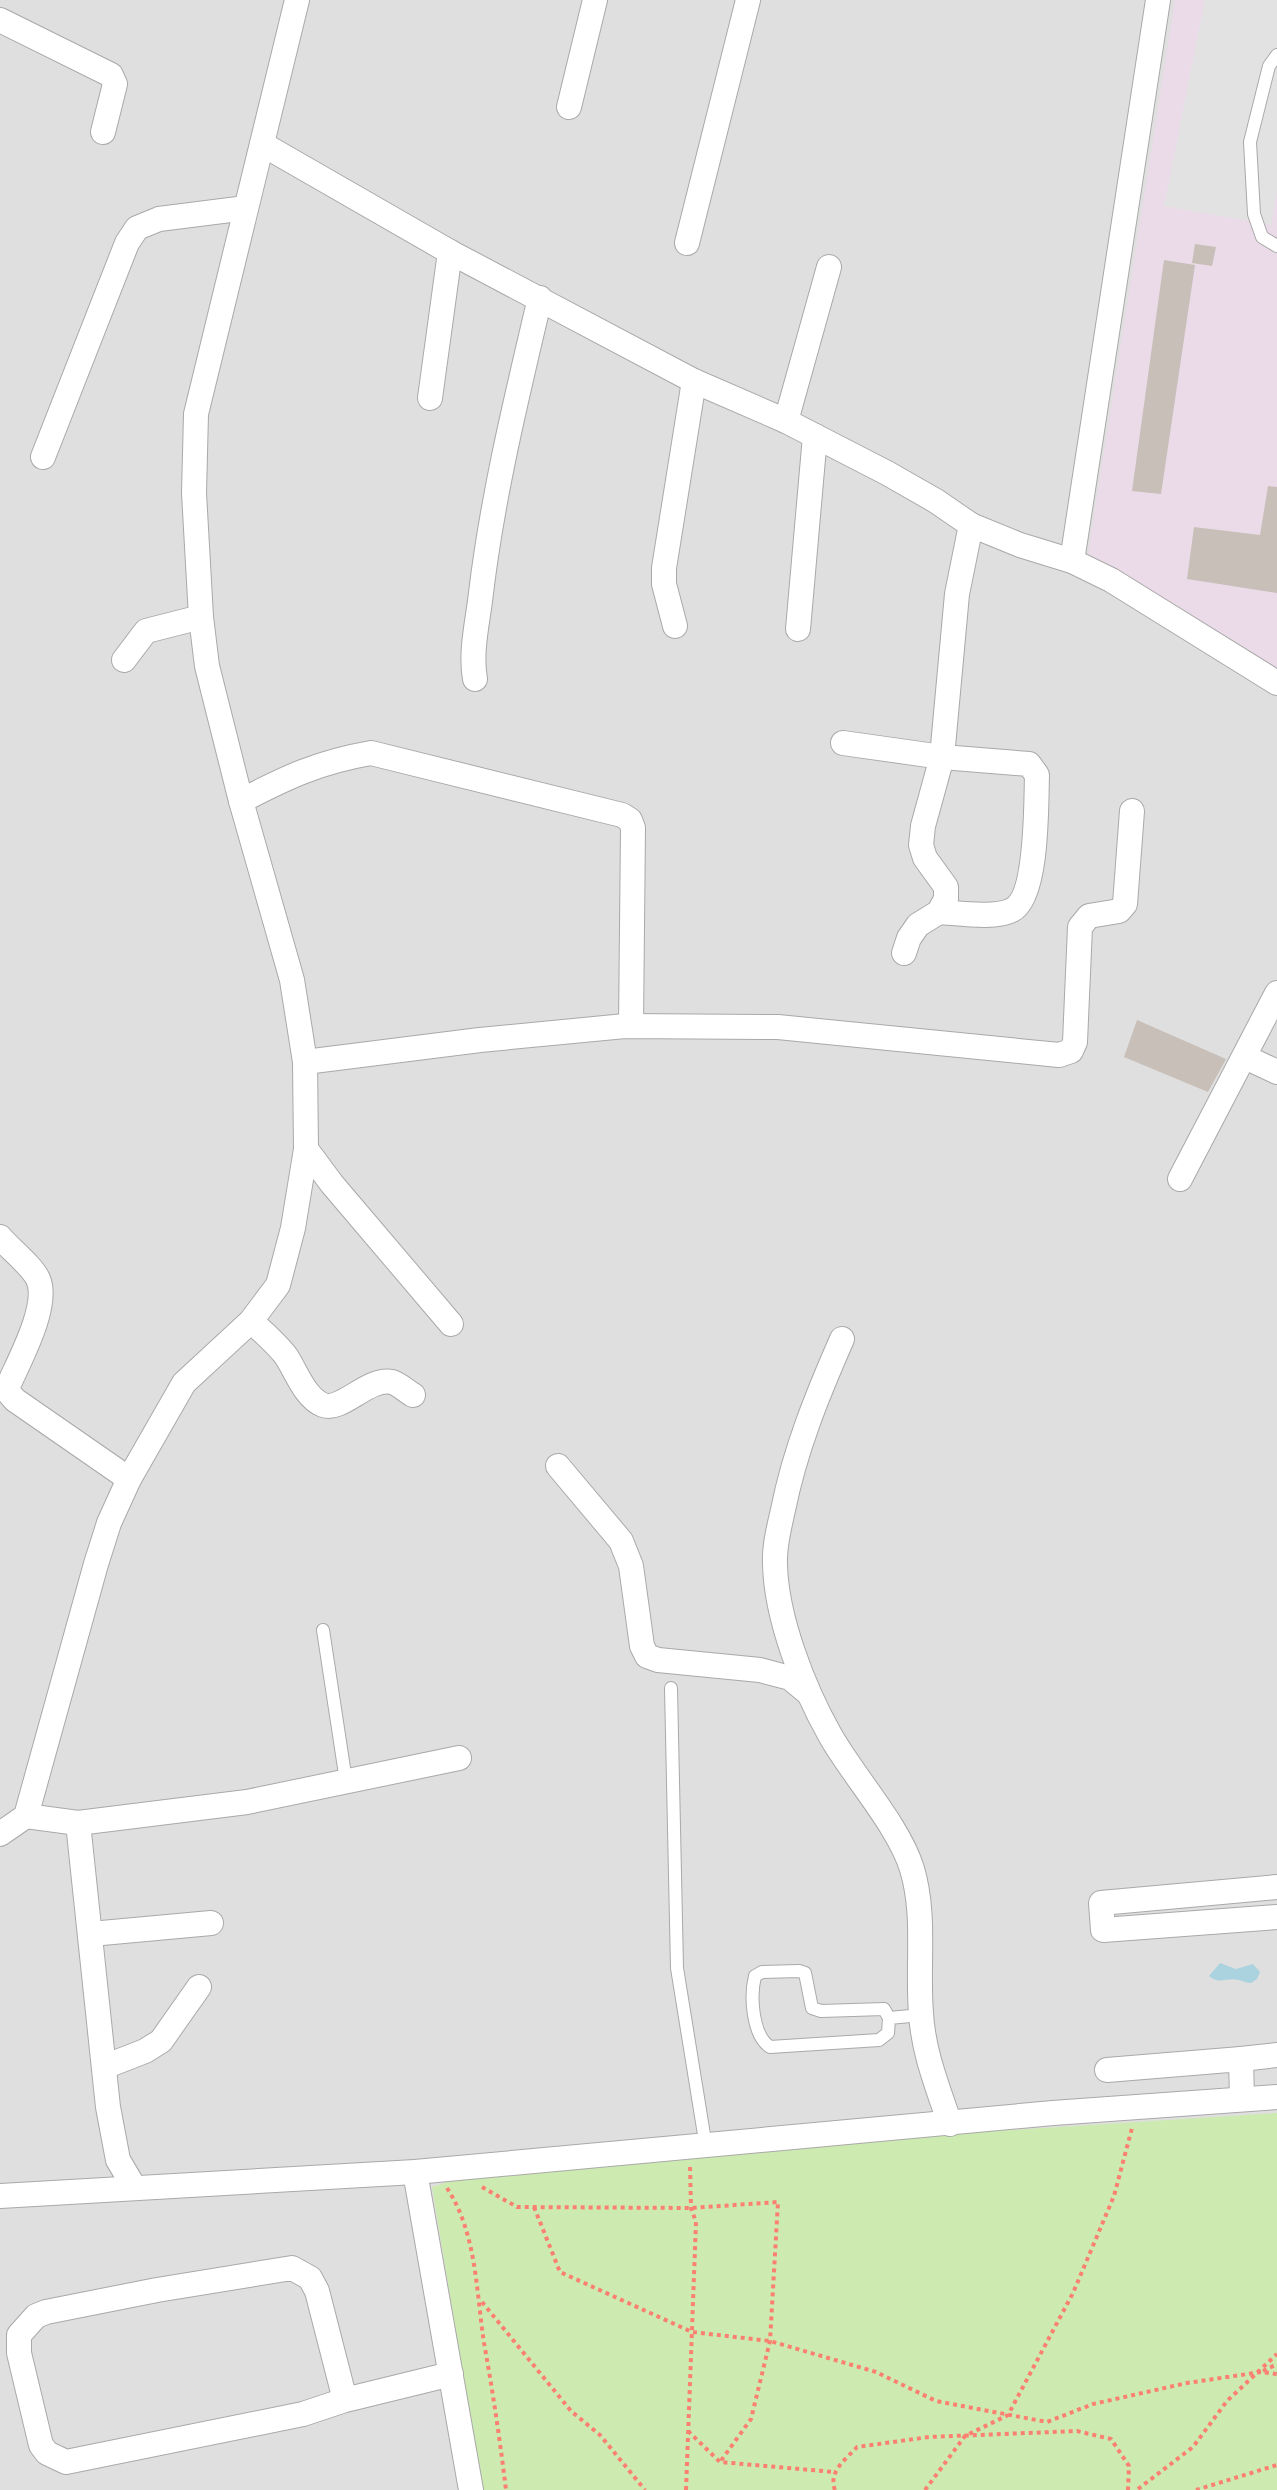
<svg xmlns="http://www.w3.org/2000/svg" width="1277" height="2490" font-family="'DM Sans',sans-serif">
	<style>
		.residential { fill: #e0dfdf }
		.industrial { fill: #ebdbe8 }
		.grass { fill: #cdebb0 }
		.parking { fill: #e2e2e2 }
		.water { fill: #aad3df }
		.building { fill: #c7bfb8 }
		.lines { fill: none; stroke-linecap: round; stroke-linejoin: round }
		.lane-casing { stroke: #a9a9a9; stroke-width: 14 }
		.street-casing { stroke: #a9a9a9; stroke-width: 26 }
		.path { stroke: #fa8072; stroke-width: 4; stroke-dasharray: 4 4; stroke-linecap: butt }
		.lane { stroke: #fff; stroke-width: 12 }
		.street { stroke: #fff; stroke-width: 24 }
	</style>
	<rect width="100%" height="100%" fill="#f2efe9"/>
	<rect class="residential" x="0" y="0" width="1277" height="2490"/>
	<path class="industrial" d="M1175 0H1277V669L1088 554Z"/>
	<path class="grass" d="M1277 2113V2490H482L432 2187 447 2182 607 2161 794 2144Z"/>
	<path class="parking" d="M1205 0H1277V192L1271 225 1164 206Z"/>
	<path class="water" d="M1220 1963 1236 1969 1253 1964 1260 1972 1257 1979 1251 1983C1247 1983 1243 1981 1239 1980 1227 1977 1219 1985 1209 1976Z"/>
	<g class="building">
		<path d="M1195 244 1216 247 1212 266 1192 263Z"/>
		<path d="M1164 260 1195 265 1161 494 1132 491Z"/>
		<path d="M1268 486 1277 487V593L1187 579 1194 527 1260 535Z"/>
		<path d="M1137 1020 1226 1059 1208 1092 1124 1057Z"/>
	</g>
	<g class="lines">
		<g class="lane-casing">
			<g id="lane">
				<path d="M1277 55 1269 66 1250 142 1254 214 1262 237 1277 246"/>
				<path d="M323 1630 346 1781"/>
				<path d="M671 1688 677 1968 706 2147"/>
				<path d="M889 2018 884 2009 821 2011 812 2008 805 1973 799 1971 762 1972 755 1976C750 1996 752 2035 770 2047L879 2040 888 2033 889 2018 921 2015"/>
			</g>
		</g>
		<g class="street-casing">
			<g id="street">
				<path d="M0 20 111 75 115 84 103 132"/>
				<path d="M569 107 595 0"/>
				<path d="M262 144 450 252 694 381 786 421 887 473 936 501 971 525 1020 545 1072 561 1111 580 1277 683"/>
				<path d="M687 243 748 0"/>
				<path d="M430 398 450 252"/>
				<path d="M786 421 829 267"/>
				<path d="M43 457 127 243 137 228 159 219 246 208"/>
				<path d="M1072 561 1158 0"/>
				<path d="M675 626 664 584V568L694 381"/>
				<path d="M798 629 815 436"/>
				<path d="M124 660 146 631 201 617"/>
				<path d="M475 679C470 651 478 621 481 593 493 493 517 396 540 298"/>
				<path d="M843 743 942 757 1029 764 1037 775C1036 803 1038 897 1012 910 996 919 958 913 939 912"/>
				<path d="M241 801C287 777 319 762 371 753L622 815 630 820 633 828 631 1026"/>
				<path d="M904 953 909 938 918 925 939 912 946 899V887L925 858 921 845 923 826 942 757 957 594 971 525"/>
				<path d="M1245 1057 1277 1072"/>
				<path d="M305 1062 480 1040 625 1026 778 1027 1059 1055 1071 1051 1075 1042 1080 927 1089 916 1119 911 1125 904 1132 811"/>
				<path d="M306 1149 332 1184 451 1324"/>
				<path d="M1180 1179 1277 993"/>
				<path d="M0 1237C10 1249 32 1266 38 1279 50 1305 19 1361 8 1386L9 1393 15 1400 129 1479"/>
				<path d="M251 1321C263 1332 276 1343 286 1356 296 1371 305 1398 323 1405 342 1412 368 1377 392 1382 399 1384 406 1391 413 1395"/>
				<path d="M842 1339C817 1396 795 1450 783 1510 779 1528 774 1546 775 1564 776 1618 804 1689 830 1735 853 1776 899 1826 912 1869 926 1915 917 1966 921 2013 923 2052 938 2088 950 2124"/>
				<path d="M558 1466 621 1541 631 1566 642 1646 647 1656 658 1660 760 1670 790 1678 807 1692"/>
				<path d="M26 1816 78 1823 108 2107 118 2160 134 2187"/>
				<path d="M78 1823 247 1802 459 1758"/>
				<path d="M0 1834 26 1816 96 1564 109 1523 129 1479 184 1383 251 1321 278 1285 293 1228 306 1149 305 1062 292 980 241 801 207 666 201 617 194 493 196 414 297 0"/>
				<path d="M1277 1887 1101 1903 1103 1930 1277 1917"/>
				<path d="M91 1934 211 1923"/>
				<path d="M1241 2059 1277 2055"/>
				<path d="M104 2067 145 2051 161 2041 199 1987"/>
				<path d="M1107 2070 1241 2059 1242 2099"/>
				<path d="M415 2172 471 2490"/>
				<path d="M0 2196 415 2172 1053 2113 1277 2097"/>
				<path d="M345 2400 317 2291 310 2278 292 2268 157 2290 46 2312 36 2316 19 2335V2353L41 2445 47 2453 66 2462 303 2414 345 2400 451 2374"/>
			</g>
		</g>
		<g class="path">
			<path d="M482 2187 517 2207 691 2208 778 2202 770 2341 751 2419 720 2462"/>
			<path d="M447 2188C477 2234 476 2291 484 2343 493 2392 500 2441 506 2490"/>
			<path d="M534 2207 560 2272 692 2332 770 2341 876 2372 936 2401 1047 2422 1093 2404 1187 2383 1261 2372 1277 2374"/>
			<path d="M482 2302 571 2411 600 2435 645 2490"/>
			<path d="M1263 2371 1277 2364"/>
			<path d="M688 2431 720 2462 834 2472"/>
			<path d="M1138 2489 1193 2447 1227 2401 1277 2354"/>
			<path d="M686 2490 696 2222 691 2208 690 2166"/>
			<path d="M835 2490C828 2472 845 2460 857 2447L929 2437 1077 2431 1111 2439 1129 2466 1128 2490"/>
			<path d="M925 2490 965 2436 1008 2415 1073 2293 1114 2196 1132 2128"/>
			<path d="M1196 2490 1277 2465"/>
		</g>
		<use href="#lane" class="lane"/>
		<use href="#street" class="street"/>
	</g>
</svg>
